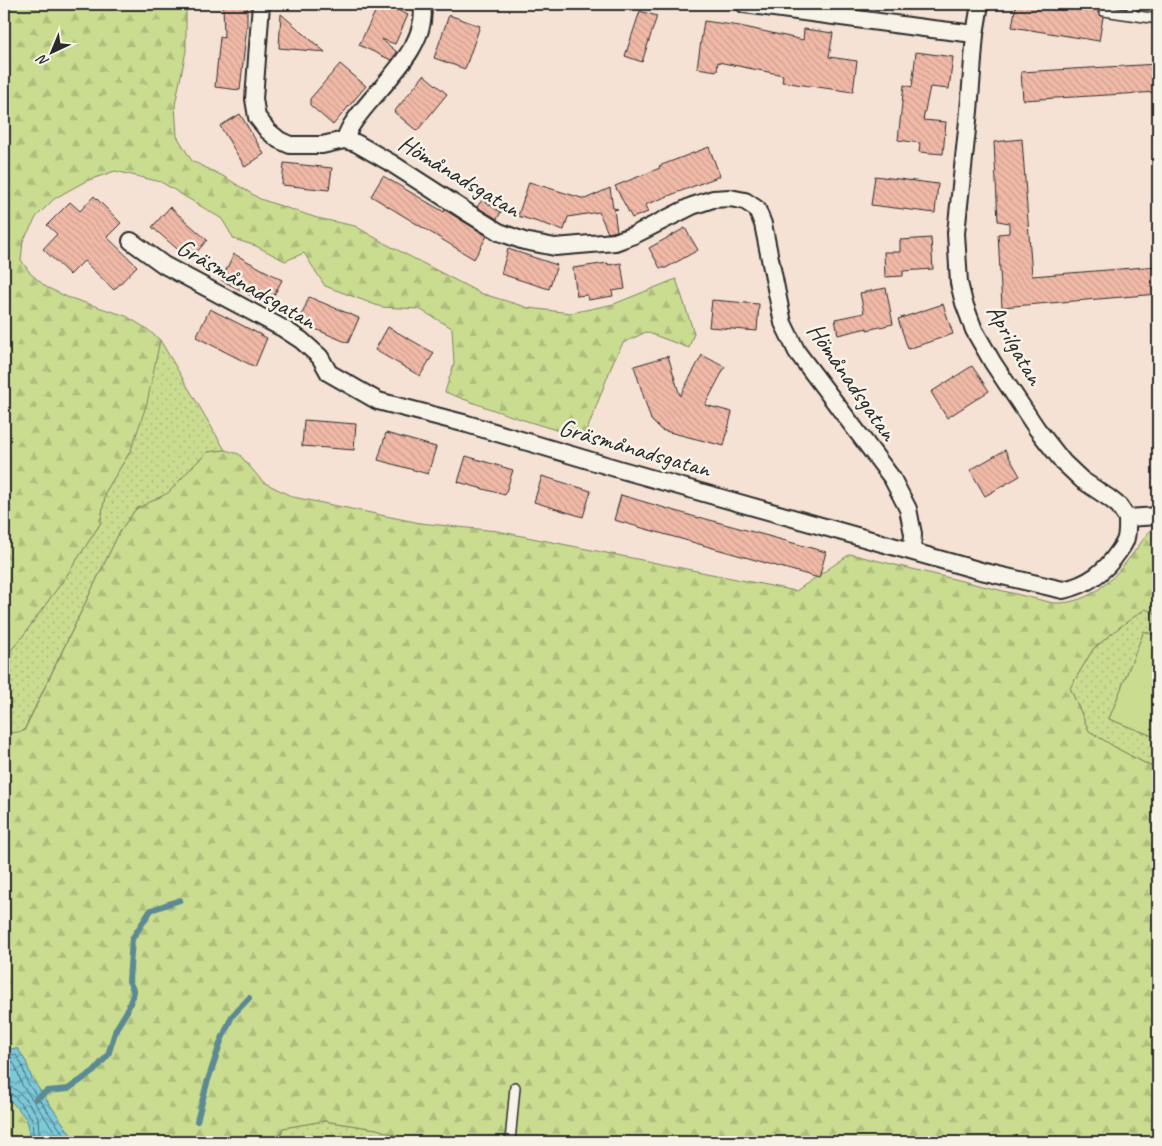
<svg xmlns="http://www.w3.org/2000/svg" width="1162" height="1146" font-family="Caveat,sans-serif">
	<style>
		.grass { fill: url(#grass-dots); stroke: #7a845e }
		.forest { fill: url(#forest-firs); stroke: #7a845e }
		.pitch { fill: #cadc90; stroke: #7a845e }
		.water { fill: url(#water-waves); stroke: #5c8a94 }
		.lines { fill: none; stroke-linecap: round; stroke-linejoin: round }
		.shore { stroke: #4b6a71; stroke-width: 1 }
		.stream { stroke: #5c8a94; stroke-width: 6 }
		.building { fill: url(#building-back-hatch); stroke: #2b2b2b }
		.service-casing { stroke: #2b2b2b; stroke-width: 12 }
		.minor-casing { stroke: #2b2b2b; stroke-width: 20 }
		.service { stroke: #f7f3e8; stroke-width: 9 }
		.minor { stroke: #f7f3e8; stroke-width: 16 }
		.labels { text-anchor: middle; stroke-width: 5; stroke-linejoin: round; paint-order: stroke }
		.street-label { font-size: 25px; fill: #2b2b2b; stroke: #f7f3e8 }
	</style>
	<defs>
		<pattern id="grass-dots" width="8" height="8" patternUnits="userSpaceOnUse" patternTransform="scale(1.25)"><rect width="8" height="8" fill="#cadc90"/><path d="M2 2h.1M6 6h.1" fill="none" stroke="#aebd7c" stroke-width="1.8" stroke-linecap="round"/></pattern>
		<pattern id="forest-firs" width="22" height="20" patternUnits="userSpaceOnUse" patternTransform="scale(1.25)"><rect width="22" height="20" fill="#cadc90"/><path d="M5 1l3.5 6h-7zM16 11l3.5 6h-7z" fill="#aebd7c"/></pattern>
		<pattern id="water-waves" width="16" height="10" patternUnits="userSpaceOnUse" patternTransform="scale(1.25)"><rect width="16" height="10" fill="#7cc9da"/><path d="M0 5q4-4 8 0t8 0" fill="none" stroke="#66a3b1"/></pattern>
		<pattern id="building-back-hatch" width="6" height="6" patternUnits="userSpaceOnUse" patternTransform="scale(1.25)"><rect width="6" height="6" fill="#f1b9a7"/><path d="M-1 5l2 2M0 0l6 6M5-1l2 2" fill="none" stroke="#cf9f90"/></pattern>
	</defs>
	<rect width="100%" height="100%" fill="#f5e2d4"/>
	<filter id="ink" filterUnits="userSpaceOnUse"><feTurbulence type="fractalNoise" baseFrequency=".02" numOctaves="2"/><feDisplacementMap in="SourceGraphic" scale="10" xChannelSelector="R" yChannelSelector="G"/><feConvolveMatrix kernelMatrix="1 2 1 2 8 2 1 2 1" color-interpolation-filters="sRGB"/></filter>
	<g filter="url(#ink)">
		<g class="grass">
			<path d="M160 340 225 450 208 452 193 466 168 494 136 509 120 531 23 732 4 734V658L20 640 69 572 100 524 106 491 131 450Z"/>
			<path d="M1145 609 1158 614V637L1144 631 1109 719 1158 738V770L1118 749 1089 731 1070 688 1093 649 1121 626Z"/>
			<path d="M324 1121 377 1129 416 1142H278L283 1128Z"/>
		</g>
		<g class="forest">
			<path d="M4 4H186V51L175 105 177 136 192 161 223 176 260 199 317 218 355 226 386 244 480 293 529 308 571 313 614 304 676 279 694 333 689 348 646 332 623 343 614 360 584 438C537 425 491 410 445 392L454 363 452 328 419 309 381 307 325 286 304 253 285 261 256 246 234 239 222 219 161 182 115 171 86 181 66 192 54 199 37 216 23 241 21 260 30 273 46 287 67 297 126 316 147 329 160 340 147 403 131 450 106 491 100 524 69 572 20 640 4 658Z"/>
			<path d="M225 450 239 454 263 482 293 497 420 523 497 531 796 591 850 554 1053 603C1060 603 1067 603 1073 601 1109 593 1131 555 1152 528H1158V614L1145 609 1121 626 1093 649 1070 688 1089 731 1118 749 1158 770V1142H416L377 1129 324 1121 283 1128 278 1142H76L32 1079 26 1062 18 1049 4 1048V734L24 731 120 531 136 509 168 493 193 466 208 452Z"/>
			<path d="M4 1094C9 1099 26 1116 28 1123 30 1132 26 1133 32 1142H4Z"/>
		</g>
		<path class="pitch" d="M1144 631 1158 637V738L1109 719Z"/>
		<path class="water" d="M4 1048 18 1049 26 1062 32 1079 76 1142H32C26 1133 30 1132 28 1123 26 1116 9 1099 4 1094Z"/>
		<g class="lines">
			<g class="shore">
				<path d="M4 1053 16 1055 22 1065 27 1082 69 1142"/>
				<path d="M4 1060 12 1061 16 1067 22 1085 62 1142"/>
				<path d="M4 1085C18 1086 29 1104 37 1115 39 1121 38 1125 39 1131 40 1135 42 1138 42 1142"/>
				<path d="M4 1091H8L14 1096 32 1118 33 1134 35 1139 36 1142"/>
			</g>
			<g class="stream">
				<path d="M36 1099 47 1091 68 1089 94 1071 108 1055 116 1029 127 1011 134 992 129 981 132 939 151 910 180 900"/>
				<path d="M197 1121 207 1083 221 1041 232 1016 249 998"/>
				<path d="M192 1142H193"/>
			</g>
		</g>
		<g class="building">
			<path d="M223 4H247V25L240 90 215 87 220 37 224 38Z"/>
			<path d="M379 4H385L408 15 395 44 381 39 397 52 391 60 359 45Z"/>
			<path d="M1016 4H1105L1099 7 1098 10V14L1103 17 1099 41 1012 27Z"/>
			<path d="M640 11 657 16 642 62 625 56Z"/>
			<path d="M281 14 325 52 279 48Z"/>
			<path d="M449 15 480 26 465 69 434 58Z"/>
			<path d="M704 21 740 26 803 40 804 29 833 33 829 57 857 61 853 92 782 82 783 75 718 62 717 71 697 68Z"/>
			<path d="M916 52 953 57 949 89 930 87 923 120 946 122 943 154 919 152 920 143 898 140 904 85 912 87Z"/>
			<path d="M340 64 366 86 333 125 310 105V99Z"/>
			<path d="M1158 64V92L1023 100 1021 72Z"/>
			<path d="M424 75 447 94 417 131 394 112Z"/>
			<path d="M240 114 264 154 245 167 220 126Z"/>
			<path d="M1022 139 1032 276 1158 266V294L1002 307 998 234 1009 233V223L998 221 994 142Z"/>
			<path d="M709 147 720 176 645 205 648 212 632 218 615 186 660 168 659 166Z"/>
			<path d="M284 163 332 168 329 190 282 185Z"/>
			<path d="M383 176 444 212 445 210 487 236 474 259 371 196Z"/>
			<path d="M875 176 938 184 935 213 871 205Z"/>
			<path d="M529 182 585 199 610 188 613 208 618 209 614 210 617 231 608 233 599 212 568 217 564 230 518 216Z"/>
			<path d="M94 196 121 223 107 237 137 266 114 290 84 261 70 275 43 249 57 234 47 225 70 202 80 211Z"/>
			<path d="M482 200 501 212 497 219 477 207Z"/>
			<path d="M170 207 207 240 190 260 152 227Z"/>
			<path d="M685 228 698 250 666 268H660L649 248Z"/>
			<path d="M931 238 933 269 903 271V276L885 277 884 252H900V240Z"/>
			<path d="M508 249 557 265 549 289 501 274Z"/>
			<path d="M234 254 282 280 269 305 221 280Z"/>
			<path d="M608 263V265L621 263 625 289 612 291 613 296 588 300 587 295 577 296 573 268Z"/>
			<path d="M886 288 893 324 867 330V328L838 335 835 319 864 313 860 293Z"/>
			<path d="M309 297 359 318 348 343 299 322Z"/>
			<path d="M712 300 759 304 757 331 709 327Z"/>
			<path d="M943 304 953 334 908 349 898 319Z"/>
			<path d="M210 309 267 338 255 367 196 337Z"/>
			<path d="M388 327 434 353 420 376 375 350Z"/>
			<path d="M702 355 725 367 705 405 732 412 724 446 661 430 651 420 634 366 668 356 680 396Z"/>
			<path d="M972 366 989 391 947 418 931 392Z"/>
			<path d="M304 420 356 424 354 450 302 446Z"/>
			<path d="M386 433 436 447 428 474 378 460Z"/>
			<path d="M1005 450 1020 476 985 496 970 470Z"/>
			<path d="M466 456 513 470 505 495 458 482Z"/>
			<path d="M542 476 591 491 583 517 534 502Z"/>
			<path d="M621 495 699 518V517L826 552 819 578 614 520Z"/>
		</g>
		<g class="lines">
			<g class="service-casing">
				<g id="service">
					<path d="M1104 11 1158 19"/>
					<path d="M1131 14 1133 4"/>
					<path d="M510 1142 515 1087"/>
				</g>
			</g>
			<g class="minor-casing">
				<g id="minor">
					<path d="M261 4 254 99 257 117 268 131 279 140 290 145H322L344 140 356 143 391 163 470 214 499 232 524 241 555 247 615 242 634 235 692 206 713 199 730 198 745 201 757 209 763 224 783 323 797 352 892 478 908 509 913 534 912 550"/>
					<path d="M744 4 924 28 975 34"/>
					<path d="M980 4 975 34 969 111 956 233 959 283 964 303 974 330 993 363 1037 429 1063 462 1082 480 1109 498 1119 506 1127 518"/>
					<path d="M344 140C347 135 349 128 353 123 375 89 430 48 422 4"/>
					<path d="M131 241 164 265 284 329 301 340 320 357 329 373 378 401 467 424 622 470 981 571 1063 590C1088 585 1105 572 1119 551 1121 548 1124 544 1125 541 1128 534 1127 525 1127 518"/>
					<path d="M1127 518 1158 516"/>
				</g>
			</g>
			<use href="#service" class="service"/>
			<use href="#minor" class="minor"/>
		</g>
	</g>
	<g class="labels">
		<g class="street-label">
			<text transform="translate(460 175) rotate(31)" y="9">Hömånadsgatan</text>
			<text transform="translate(247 283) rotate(30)" y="9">Gräsmånadsgatan</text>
			<text transform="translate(1016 344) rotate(60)" y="9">Aprilgatan</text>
			<text transform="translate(853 381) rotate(55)" y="9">Hömånadsgatan</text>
			<text transform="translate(635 447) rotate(16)" y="9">Gräsmånadsgatan</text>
		</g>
	</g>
	<rect width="1162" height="1146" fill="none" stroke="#f7f3e8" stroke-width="20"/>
	<rect x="10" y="10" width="1142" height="1126" fill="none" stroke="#2b2b2b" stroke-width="2" filter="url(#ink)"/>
	<g transform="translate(52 52) rotate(224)" stroke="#f7f3e8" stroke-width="4" paint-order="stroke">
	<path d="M0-4L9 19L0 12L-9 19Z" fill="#2b2b2b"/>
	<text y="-8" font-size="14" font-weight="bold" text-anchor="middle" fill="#2b2b2b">N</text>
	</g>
</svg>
